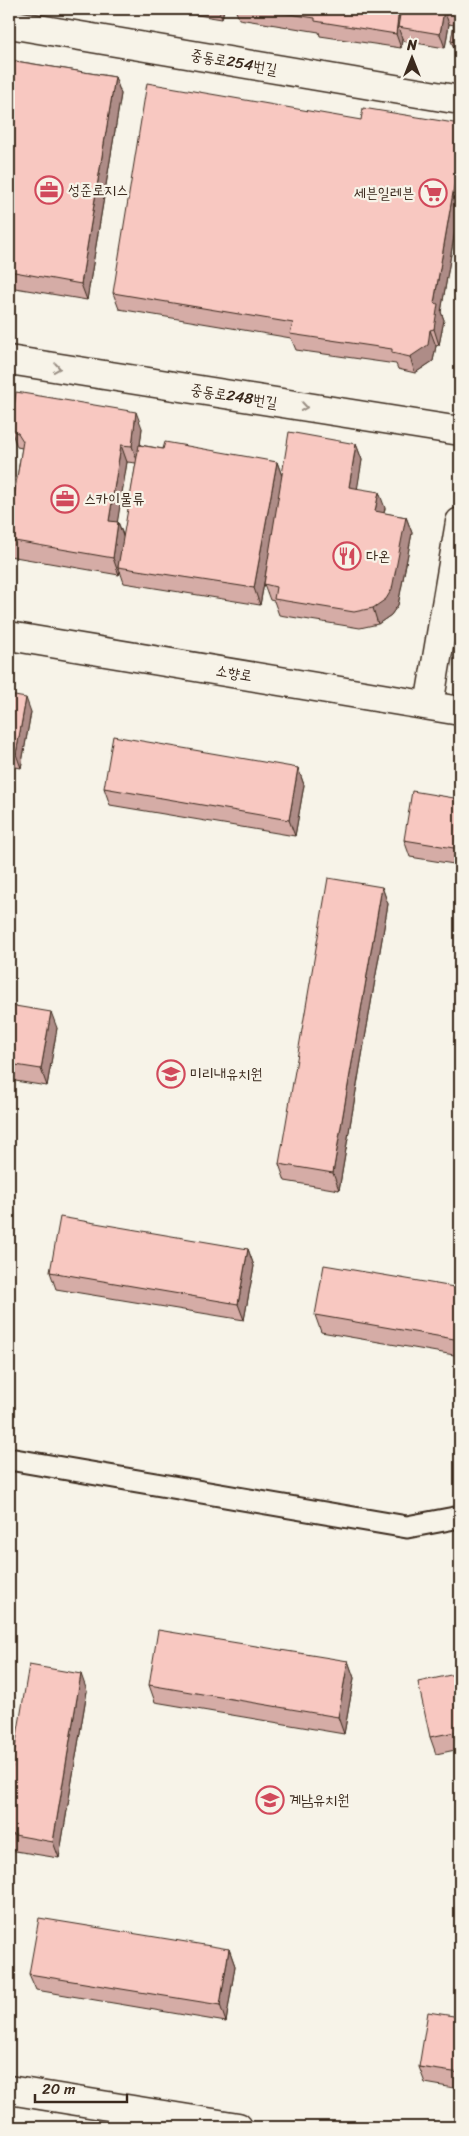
<svg xmlns="http://www.w3.org/2000/svg" width="469" height="2136" font-family="Sriracha,'Poor Story',sans-serif">
	<style>
		.lines { fill: none; stroke-linecap: round; stroke-linejoin: round }
		.pedestrian-casing { stroke: #3b2a1e; stroke-width: 25 }
		.minor-casing { stroke: #3b2a1e; stroke-width: 31 }
		.tertiary-casing { stroke: #3b2a1e; stroke-width: 31 }
		.pedestrian { stroke: #f7f3e8; stroke-width: 21 }
		.minor { stroke: #f7f3e8; stroke-width: 28 }
		.tertiary { stroke: #f7f3e8; stroke-width: 28 }
		.wall { fill: #d5aca6; stroke: #3b2a1e; fill-rule: evenodd }
		.shaded-wall { fill: #ae8c87; stroke: #3b2a1e }
		.building { fill: #f8c8c1; stroke: #3b2a1e }
		.oneway { stroke: #998e83 }
		.labels { text-anchor: middle; stroke-width: 4.5; stroke-linejoin: round; paint-order: stroke }
		.street-label { font-size: 15px; fill: #3b2a1e; stroke: #f7f3e8 }
		.poi-label { font-size: 15px; fill: #3b2a1e; stroke: #f7f3e8; text-anchor: start }
	</style>
	<rect width="100%" height="100%" fill="#f7f3e8"/>
	<filter id="ink" filterUnits="userSpaceOnUse"><feTurbulence type="fractalNoise" baseFrequency=".02" numOctaves="2"/><feDisplacementMap in="SourceGraphic" scale="10" xChannelSelector="R" yChannelSelector="G"/><feConvolveMatrix kernelMatrix="1 2 1 2 8 2 1 2 1" color-interpolation-filters="sRGB"/></filter>
	<g filter="url(#ink)">
		<g class="lines">
			<g class="pedestrian-casing">
				<path id="pedestrian" d="M9 1459 407 1527 460 1517"/>
			</g>
			<g class="minor-casing">
				<g id="minor">
					<path d="M9 24 460 100"/>
					<path d="M9 360 460 431"/>
					<path d="M429 705 460 522"/>
				</g>
			</g>
			<g class="tertiary-casing">
				<g id="tertiary">
					<path d="M9 636 460 711"/>
					<path d="M9 2090 238 2127"/>
				</g>
			</g>
			<use href="#pedestrian" class="pedestrian"/>
			<use href="#minor" class="minor"/>
			<use href="#tertiary" class="tertiary"/>
		</g>
		<g class="wall">
			<path d="M161 9H224L222 19Z"/>
			<path d="M235 9H460V56L457 55 451 41 454 25 449 24 445 48 404 41 402 38 401 48 320 36 319 32 239 19Z"/>
			<path d="M9 60 115 77 121 94 87 300 9 287Z"/>
			<path d="M361 120 460 124V202L441 312 444 320 439 345 436 346 433 361 415 373 398 369 396 364 296 350 291 338 119 309 113 293Z"/>
			<path d="M142 428 140 445 163 449 277 462 282 476 356 444 362 460 357 488 385 508 384 513 406 517 412 533 398 605 391 615 378 624 360 628 279 615 274 601 270 600 264 584 270 551 260 605 124 583 120 571 119 575 9 556V501L14 496 22 448 17 447 11 430ZM127 462 136 463 124 537 118 522H117Z"/>
			<path d="M9 695 31 712 21 768 9 766Z"/>
			<path d="M298 768 304 785 295 836 110 805 104 788Z"/>
			<path d="M460 799V865L410 857 404 840Z"/>
			<path d="M382 887 388 904 339 1190 285 1181 279 1164Z"/>
			<path d="M9 1005 57 1028 47 1086 9 1080Z"/>
			<path d="M248 1249 254 1266 244 1320 56 1289 50 1272Z"/>
			<path d="M460 1288V1356L321 1332 315 1315Z"/>
			<path d="M348 1661 354 1678 344 1734 155 1702 149 1685Z"/>
			<path d="M460 1673V1749L436 1754 430 1737Z"/>
			<path d="M87 1691 59 1858 9 1850V1784Z"/>
			<path d="M229 1949 235 1966 226 2022 36 1990 29 1974Z"/>
			<path d="M460 2017V2089L425 2083 419 2067Z"/>
		</g>
		<g class="shaded-wall">
			<path d="M218 9H224L222 19Z"/>
			<path d="M399 9H407L398 27 402 38 401 48 396 34Z"/>
			<path d="M444 10 449 24 445 48 440 34Z"/>
			<path d="M115 77 121 94 87 300 81 284Z"/>
			<path d="M460 152V202L441 312 444 320 439 345 434 329V303Z"/>
			<path d="M430 330 436 346 433 361 415 373 410 357Z"/>
			<path d="M136 412 142 428 138 463 132 446Z"/>
			<path d="M356 444 362 460 355 503 349 487Z"/>
			<path d="M121 445 127 462 115 537 109 521Z"/>
			<path d="M277 462 283 479 260 605 254 588Z"/>
			<path d="M379 492 385 508 381 527 375 511Z"/>
			<path d="M406 517 412 533 398 605 391 615 378 624 373 608Z"/>
			<path d="M118 522 124 539 118 567 120 571 119 575 113 558Z"/>
			<path d="M26 698 31 712 21 768 16 754Z"/>
			<path d="M298 768 304 785 295 836 289 820Z"/>
			<path d="M382 887 388 904 339 1190 333 1173Z"/>
			<path d="M51 1012 57 1028 47 1086 41 1069Z"/>
			<path d="M248 1249 254 1266 244 1320 238 1304Z"/>
			<path d="M348 1661 354 1678 344 1734 338 1717Z"/>
			<path d="M81 1674 87 1691 59 1858 53 1842Z"/>
			<path d="M229 1949 235 1966 226 2022 220 2005Z"/>
		</g>
		<g class="building">
			<path d="M257 9H399L396 34 315 21V18Z"/>
			<path d="M401 9H460V43L451 41 456 12 444 10 440 34 398 27Z"/>
			<path d="M9 60 115 77 81 284 9 271Z"/>
			<path d="M147 83 361 120 363 108 460 124V152L434 303 438 304 434 329 430 330 428 345 410 357 392 353V349L290 334 293 323 113 293Z"/>
			<path d="M16 392 136 412 132 446 121 445 109 521 118 522 113 558 9 540V501L14 496 23 441 18 433 11 430Z"/>
			<path d="M289 432 356 444 349 487 379 492 375 511 406 517 392 589 386 599 373 608 354 612 274 599 276 587 264 584Z"/>
			<path d="M165 442 277 462 254 588 118 567 139 445 163 449Z"/>
			<path d="M9 695 26 698 16 754 9 752Z"/>
			<path d="M113 736 298 768 289 820 104 788Z"/>
			<path d="M412 791 460 799V849L404 840Z"/>
			<path d="M328 878 382 887 333 1173 279 1164Z"/>
			<path d="M9 1005 51 1012 41 1069 9 1064Z"/>
			<path d="M60 1217 248 1249 238 1304 50 1272Z"/>
			<path d="M324 1265 460 1288V1340L315 1315Z"/>
			<path d="M158 1630 348 1661 338 1717 149 1685Z"/>
			<path d="M29 1665 81 1674 53 1842 9 1834V1784Z"/>
			<path d="M460 1673V1731L430 1737 418 1682Z"/>
			<path d="M39 1918 229 1949 220 2005 29 1974Z"/>
			<path d="M428 2012 460 2017V2073L419 2067Z"/>
		</g>
		<defs><path id="oneway-chevron" d="M-2-3.5L2.5 0L-2 3.5" fill="none" stroke-width="1.6" stroke-linecap="round" stroke-linejoin="round" transform="scale(1.25)"/></defs>
		<g class="oneway">
			<use href="#oneway-chevron" transform="translate(57 368) rotate(9)"/>
			<use href="#oneway-chevron" transform="translate(304 407) rotate(9)"/>
		</g>
	</g>
	<defs>
		<g id="office-ring" transform="scale(1.4375)"><circle r="9.5" fill="#f7f3e8" stroke="#d1495b" stroke-width="1.5"/><path d="M-6-3h4V-5.5h4V-3h4V5H-6ZM-1-4.5V-3h2v-1.5ZM-6 0V1H6V0Z" fill="#d1495b"/></g>
		<g id="supermarket-ring" transform="scale(1.4375)"><circle r="9.5" fill="#f7f3e8" stroke="#d1495b" stroke-width="1.5"/><path d="M-6-5.5h2.5l.6 2H6L4.5 2H-2.5L-4.4-4H-6ZM-1.5 3.2a1.3 1.3 0 1 0 .1 0ZM3 3.2a1.3 1.3 0 1 0 .1 0Z" fill="#d1495b"/></g>
		<g id="restaurant-ring" transform="scale(1.4375)"><circle r="9.5" fill="#f7f3e8" stroke="#d1495b" stroke-width="1.5"/><path d="M-5-6h1v4h1v-4h1v4h1v-4h1v5L-1.5 .5V6h-2V.5L-5-1ZM5-6V6H3V1.5H1.5Q1.5-4 5-6Z" fill="#d1495b"/></g>
		<g id="school-ring" transform="scale(1.4375)"><circle r="9.5" fill="#f7f3e8" stroke="#d1495b" stroke-width="1.5"/><path d="M0-5L7-2L0 1L-7-2ZM-4 1L0 2.5L4 1V4Q0 6-4 4Z" fill="#d1495b"/></g>
	</defs>
	<g fill-rule="evenodd">
		<use href="#office-ring" x="49" y="190"/>
		<use href="#supermarket-ring" x="433" y="193"/>
		<use href="#office-ring" x="65" y="499"/>
		<use href="#restaurant-ring" x="347" y="556"/>
		<use href="#school-ring" x="171" y="1074"/>
		<use href="#school-ring" x="270" y="1800"/>
	</g>
	<g class="labels">
		<g class="street-label">
			<text transform="translate(234 62) rotate(10)" y="5">중동로254번길</text>
			<text transform="translate(234 396) rotate(9)" y="5">중동로248번길</text>
			<text transform="translate(234 673) rotate(9)" y="5">소향로</text>
		</g>
		<g class="poi-label">
			<text x="68" y="195">성준로지스</text>
			<text x="414" y="198" text-anchor="end">세븐일레븐</text>
			<text x="84" y="504">스카이물류</text>
			<text x="366" y="561">다온</text>
			<text x="190" y="1079">미리내유치원</text>
			<text x="289" y="1805">계남유치원</text>
		</g>
	</g>
	<rect width="469" height="2136" fill="none" stroke="#f7f3e8" stroke-width="30"/>
	<rect x="15" y="15" width="439" height="2106" fill="none" stroke="#3b2a1e" stroke-width="2" filter="url(#ink)"/>
	<g transform="translate(412 58)" stroke="#f7f3e8" stroke-width="4" paint-order="stroke">
	<path d="M0-4L9 19L0 12L-9 19Z" fill="#3b2a1e"/>
	<text y="-8" font-size="14" font-weight="bold" text-anchor="middle" fill="#3b2a1e">N</text>
	</g>
	<path d="M35 2094v8h92v-8" fill="none" stroke="#3b2a1e" stroke-width="2.5"/>
	<text x="42" y="2094" font-size="15" fill="#3b2a1e" stroke="#f7f3e8" stroke-width="4" paint-order="stroke">20 m</text>
</svg>
